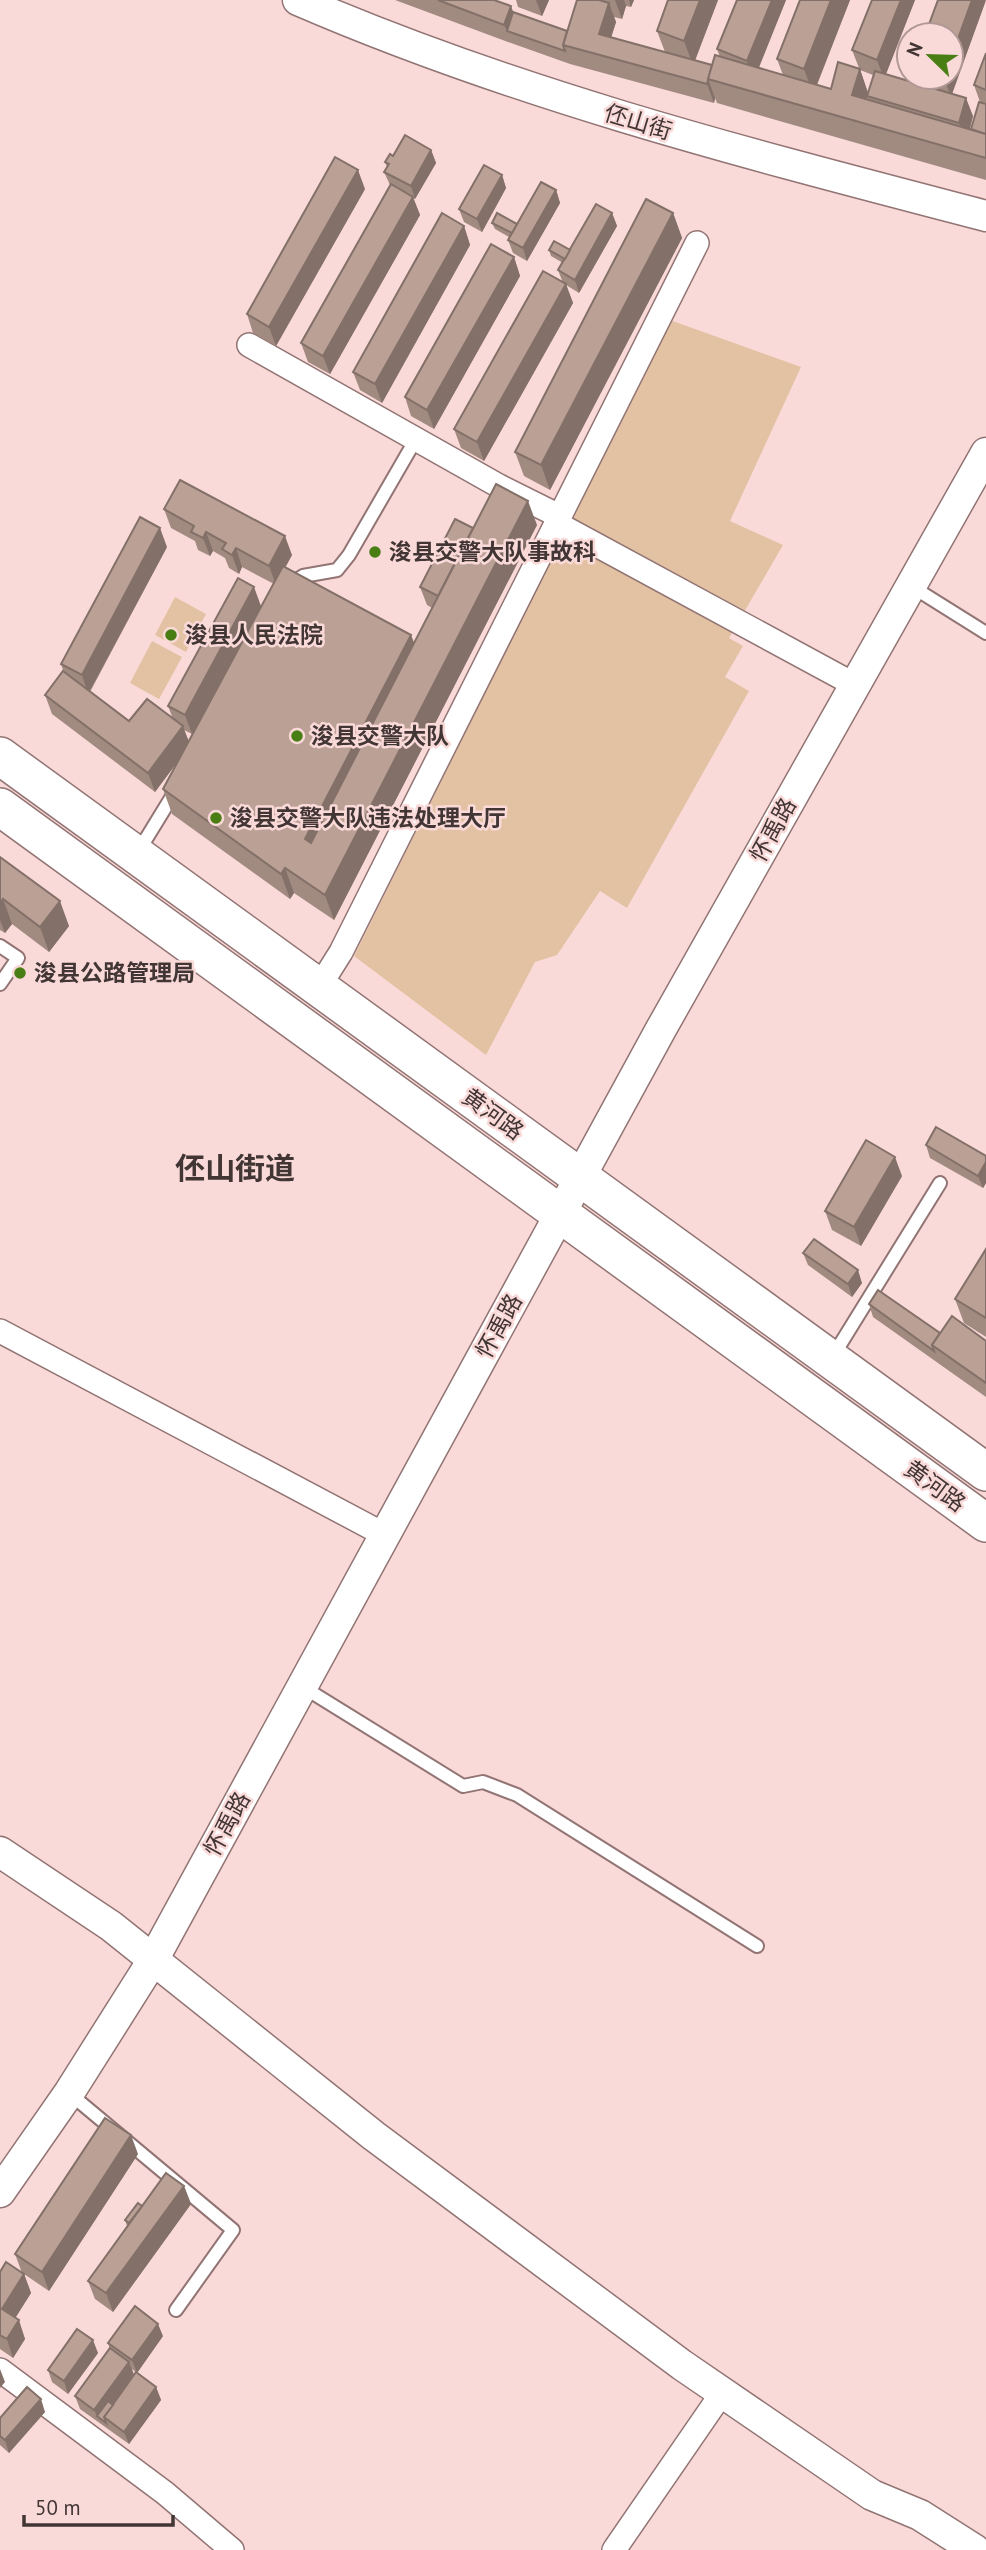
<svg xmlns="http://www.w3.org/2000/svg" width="986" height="2550" font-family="'PT Sans','Noto Sans SC',sans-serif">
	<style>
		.green { fill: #e3c2a3 }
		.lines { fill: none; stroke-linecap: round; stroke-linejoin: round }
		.service-casing { stroke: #917473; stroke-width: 16 }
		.minor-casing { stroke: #917473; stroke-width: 26 }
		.tertiary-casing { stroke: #917473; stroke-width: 33 }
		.primary-casing { stroke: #917473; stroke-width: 40 }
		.service { stroke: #fff; stroke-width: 12 }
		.minor { stroke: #fff; stroke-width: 23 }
		.tertiary { stroke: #fff; stroke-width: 30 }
		.primary { stroke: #fff; stroke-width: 37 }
		.wall { fill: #a18a80; fill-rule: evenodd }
		.shaded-wall { fill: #837068 }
		.building { fill: #bba095; stroke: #837068; stroke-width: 2 }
		.poi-dot { fill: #487e14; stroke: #fadad9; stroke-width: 2.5 }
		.labels { text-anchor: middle; stroke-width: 5; stroke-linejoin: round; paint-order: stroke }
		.street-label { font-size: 23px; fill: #423635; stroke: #fadad9 }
		.poi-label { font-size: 23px; font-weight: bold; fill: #423635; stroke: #fadad9; text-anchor: start }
		.district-label { font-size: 30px; font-weight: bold; fill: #423635; stroke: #fadad9 }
	</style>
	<rect width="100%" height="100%" fill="#fadad9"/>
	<g class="green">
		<path d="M670 320 801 367 730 521 783 545 729 638 743 646 725 677 749 691 627 908 600 891 557 955 535 962 486 1055 354 956Z"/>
		<path d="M175 597 206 614 186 652 155 635Z"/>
		<path d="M152 641 182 657 159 699 130 683Z"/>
	</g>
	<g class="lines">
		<g class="service-casing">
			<g id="service">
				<path d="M290 584 303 576 337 570 349 555 416 439"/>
				<path d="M911 586 986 633"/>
				<path d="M138 852 176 790"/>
				<path d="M0 946 18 958 0 984"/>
				<path d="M833 1356 940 1183"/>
				<path d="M303 1687 463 1786 483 1782 517 1795 757 1946"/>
				<path d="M69 2093 233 2230 176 2310"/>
			</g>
		</g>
		<g class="minor-casing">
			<g id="minor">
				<path d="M249 345 499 486 559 516"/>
				<path d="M556 523 855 685"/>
				<path d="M319 987 341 952 697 243"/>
				<path d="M0 1331 385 1535"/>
				<path d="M0 2370 165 2493 232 2550"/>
				<path d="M614 2550 722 2393"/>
			</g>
		</g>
		<g class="tertiary-casing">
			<g id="tertiary">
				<path d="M298 0C520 96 753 155 986 216"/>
				<path d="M0 1852 111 1926 374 2136 682 2365 872 2495 920 2515 975 2550"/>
				<path d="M0 2192 69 2093 153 1960 661 1029 986 453"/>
			</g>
		</g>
		<g class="primary-casing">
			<g id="primary">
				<path d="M0 756 986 1472"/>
				<path d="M0 807 986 1523"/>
			</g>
		</g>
		<use href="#service" class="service"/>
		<use href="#minor" class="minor"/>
		<use href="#tertiary" class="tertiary"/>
		<use href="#primary" class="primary"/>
	</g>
	<g class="wall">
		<path d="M395 0H494L513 12 567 31 577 0H634L631 7 626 6 622 19 614 17 616 22 611 38 665 52 657 31 718 0 695 61 712 65 720 57 717 49 786 0 758 68 783 75 777 59 800 0H850L817 85 831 89 859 68 852 50 915 0 886 74 920 84 917 77H951L986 0 952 93 973 116 970 129H971L980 102 974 85 986 53V180L717 103 715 98 714 103 570 64 511 43ZM860 70 873 75 868 93Z"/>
		<path d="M516 0H549L542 16 518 7Z"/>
		<path d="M431 150 436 163 415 199 413 198 420 215 330 374 308 362 301 343 390 185 384 172 387 167 385 162 393 156Z"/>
		<path d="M502 175 506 188 482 232 464 222 459 209Z"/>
		<path d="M365 189 276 346 253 333 247 314Z"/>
		<path d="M556 190 560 203 527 261 513 253 508 240 509 237 495 229 492 223 517 224Z"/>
		<path d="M612 213 617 226 579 293 566 285 573 303 484 461 461 448 454 429 563 283 558 270 563 263 551 256 549 250H570Z"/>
		<path d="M673 213 682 238 550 490 524 476 515 452Z"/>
		<path d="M464 226 470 245 382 403 360 390 353 372Z"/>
		<path d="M514 257 520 276 434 429 411 416 405 397Z"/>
		<path d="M164 509 292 555 285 567 411 635 414 643 432 608 427 605 420 587 473 528 537 525 334 920 294 893 290 899 172 814 163 789 178 761 155 792 52 714 45 695 64 673 61 664 167 547 90 692 129 721 173 719 168 706 261 606 192 734 184 730 189 742 274 584 242 567 239 574 229 568 225 558 213 551 210 556 198 550 195 541 171 528Z"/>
		<path d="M0 857 69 926 49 952 12 924 5 933 0 930Z"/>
		<path d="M926 1145 986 1156V1183L983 1188 930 1158Z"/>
		<path d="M902 1176 861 1246 832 1230 825 1211Z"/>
		<path d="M986 1249V1337L964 1323 955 1299Z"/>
		<path d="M803 1253 862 1283 852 1297 808 1265Z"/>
		<path d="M869 1304 940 1333 986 1341V1397L873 1317Z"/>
		<path d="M138 2154 49 2291 24 2274 31 2293 15 2318 25 2339 13 2358 0 2349V2272L22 2273 15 2254Z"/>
		<path d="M184 2186 191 2204 113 2312 95 2299 88 2281 127 2226 125 2220 142 2206Z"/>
		<path d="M163 2336 137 2373 132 2369 134 2375 156 2387 161 2400 129 2444 80 2409 75 2396 110 2349 108 2343Z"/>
		<path d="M98 2353 68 2394 52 2382 48 2370Z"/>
		<path d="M45 2412 9 2453 0 2445V2418Z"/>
	</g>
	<g class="shaded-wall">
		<path d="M536 0H549L542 16Z"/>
		<path d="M615 0H624L626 6 622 19Z"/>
		<path d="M629 0H634L631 7Z"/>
		<path d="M700 0H718L693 65 684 41Z"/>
		<path d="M772 0H786L754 80 747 61Z"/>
		<path d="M831 0H850L813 94 804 69Z"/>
		<path d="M901 0H915L884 79 877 60Z"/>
		<path d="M972 0H986L951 97 944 78V77H951V58Z"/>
		<path d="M609 3 616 22 606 53 599 34Z"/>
		<path d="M511 6 518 25 507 31 504 25Z"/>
		<path d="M860 69 868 93 861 119 852 95Z"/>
		<path d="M708 79 715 98 714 103 707 84Z"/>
		<path d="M966 98 973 116 966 142 959 123Z"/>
		<path d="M431 150 436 163 415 199 411 186Z"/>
		<path d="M358 170 365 189 276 346 269 327Z"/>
		<path d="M502 175 506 188 482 232 477 219Z"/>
		<path d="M556 190 560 203 527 261 523 248Z"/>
		<path d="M413 197 420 215 330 374 323 356Z"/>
		<path d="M612 213 617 226 579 293 575 280Z"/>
		<path d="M673 213 682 238 550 490 541 465Z"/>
		<path d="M464 226 470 245 382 403 375 384Z"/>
		<path d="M514 257 520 276 434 429 427 410Z"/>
		<path d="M566 284 573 303 484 461 477 442Z"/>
		<path d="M528 501 537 525 334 920 325 895Z"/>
		<path d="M160 528 167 547 88 694 82 675Z"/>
		<path d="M206 532 213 551 210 556 203 538Z"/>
		<path d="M285 536 292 555 276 585 269 566Z"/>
		<path d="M236 548 242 567 239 574 232 555Z"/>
		<path d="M254 587 261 606 192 734 185 715Z"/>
		<path d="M411 635 420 659 314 864 305 839Z"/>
		<path d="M183 726 190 745 155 792 148 773Z"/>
		<path d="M285 868 294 893 290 899 281 874Z"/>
		<path d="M3 899 12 924 5 933 0 920V903Z"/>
		<path d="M60 901 69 926 49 952 40 927Z"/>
		<path d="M895 1157 902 1176 861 1246 854 1227Z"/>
		<path d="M986 1162V1183L983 1188 978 1176Z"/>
		<path d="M858 1270 862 1283 852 1297 848 1284Z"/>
		<path d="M131 2135 138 2154 49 2291 42 2272Z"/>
		<path d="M184 2186 191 2204 113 2312 106 2293Z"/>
		<path d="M24 2274 31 2293 9 2328 2 2309Z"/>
		<path d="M19 2320 25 2339 13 2358 7 2339Z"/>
		<path d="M158 2324 163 2336 137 2373 132 2360Z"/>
		<path d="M93 2340 98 2353 68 2394 64 2381Z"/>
		<path d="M129 2362 134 2375 101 2420 97 2416 94 2410Z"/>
		<path d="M0 2369 5 2382 0 2388Z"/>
		<path d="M156 2387 161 2400 129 2444 124 2432Z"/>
		<path d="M41 2399 45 2412 9 2453 5 2440Z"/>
	</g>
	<g class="building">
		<path d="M438 0H494L511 6 504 25Z"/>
		<path d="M577 0H599L609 3 599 34 712 65 707 84 563 45Z"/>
		<path d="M668 0H700L684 41 657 31Z"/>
		<path d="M737 0H772L747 61 717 49Z"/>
		<path d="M800 0H831L804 69 777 59Z"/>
		<path d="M872 0H901L877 60 852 50Z"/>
		<path d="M938 0H972L951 58V35H925Z"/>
		<path d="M513 12 567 31 563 45 565 51 507 31Z"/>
		<path d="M986 53V90L974 85Z"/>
		<path d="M715 55 831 89 838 62 860 69 852 95 986 134V158L708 79Z"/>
		<path d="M875 71 966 98 959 123 867 96Z"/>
		<path d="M979 102 986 104V134L971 129Z"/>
		<path d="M405 135 431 150 411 186 384 172 389 164 385 162 390 154 393 156Z"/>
		<path d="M335 157 358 170 269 327 247 314Z"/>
		<path d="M484 165 502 175 477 219 459 209Z"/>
		<path d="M541 182 556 190 523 248 508 240Z"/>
		<path d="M391 184 413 197 323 356 301 343Z"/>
		<path d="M646 199 673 213 541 465 515 452Z"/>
		<path d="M596 204 612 213 575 280 558 270Z"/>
		<path d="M442 213 464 226 375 384 353 372Z"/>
		<path d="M497 213 517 224 512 233 492 223Z"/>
		<path d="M554 241 570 250 565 259 549 250Z"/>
		<path d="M491 244 514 257 427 410 405 397Z"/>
		<path d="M543 271 566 284 477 442 454 429Z"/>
		<path d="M180 480 285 536 269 566 236 548 232 555 222 549 226 543 206 532 203 538 191 532 194 526 164 509Z"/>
		<path d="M496 484 528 501 325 895 285 868 281 874 163 789 283 566 411 635 305 839 311 843Z"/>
		<path d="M140 517 160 528 82 675 61 664Z"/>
		<path d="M455 519 473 528 438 596 420 587Z"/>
		<path d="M238 578 254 587 185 715 168 706Z"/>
		<path d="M63 671 129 721 147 699 183 726 148 773 45 695Z"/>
		<path d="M0 857 60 901 40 927 3 899 0 903Z"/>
		<path d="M936 1127 986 1156V1162L978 1176 926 1145Z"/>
		<path d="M866 1140 895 1157 854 1227 825 1211Z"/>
		<path d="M814 1239 858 1270 848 1284 803 1253Z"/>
		<path d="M986 1249V1318L955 1299Z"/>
		<path d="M878 1290 940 1333 932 1345 934 1351 869 1304Z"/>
		<path d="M952 1316 986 1341V1383L932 1345Z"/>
		<path d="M105 2118 131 2135 42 2272 15 2254Z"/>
		<path d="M166 2173 184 2186 106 2293 88 2281Z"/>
		<path d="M138 2203 142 2206 129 2223 125 2220Z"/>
		<path d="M6 2262 24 2274 2 2309 19 2320 7 2339 0 2335V2272Z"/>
		<path d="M135 2306 158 2324 132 2360 108 2343Z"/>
		<path d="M77 2329 93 2340 64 2381 48 2370Z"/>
		<path d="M110 2348 129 2362 94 2410 75 2396Z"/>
		<path d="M136 2372 156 2387 124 2432 104 2417Z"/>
		<path d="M27 2387 41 2399 5 2440 0 2436V2418Z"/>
		<path d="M108 2401 113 2405 104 2417 106 2423 97 2416Z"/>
	</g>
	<g class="poi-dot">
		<circle cx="375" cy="552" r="7"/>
		<circle cx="171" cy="635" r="7"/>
		<circle cx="297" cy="736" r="7"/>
		<circle cx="216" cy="818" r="7"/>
		<circle cx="20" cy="973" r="7"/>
	</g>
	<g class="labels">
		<g class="street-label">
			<text transform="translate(638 122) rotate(17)" y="8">伾山街</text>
			<text transform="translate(773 830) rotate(-61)" y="8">怀禹路</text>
			<text transform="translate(493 1114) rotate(36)" y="8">黄河路</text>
			<text transform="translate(499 1326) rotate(-61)" y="8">怀禹路</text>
			<text transform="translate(935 1486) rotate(36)" y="8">黄河路</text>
			<text transform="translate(227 1824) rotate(-61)" y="8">怀禹路</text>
		</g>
		<g class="poi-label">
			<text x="389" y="560">浚县交警大队事故科</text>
			<text x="185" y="643">浚县人民法院</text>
			<text x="311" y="744">浚县交警大队</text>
			<text x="230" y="826">浚县交警大队违法处理大厅</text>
			<text x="34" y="981">浚县公路管理局</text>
		</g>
		<g class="district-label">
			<text x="235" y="1179">伾山街道</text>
		</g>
	</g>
	<g transform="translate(930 56) rotate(293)"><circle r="33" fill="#fadad9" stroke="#b09897" stroke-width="2"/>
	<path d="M0-5L12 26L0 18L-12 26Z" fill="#487e14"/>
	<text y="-10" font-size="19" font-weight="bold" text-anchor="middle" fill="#423635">N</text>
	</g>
	<path d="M24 2515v10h149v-10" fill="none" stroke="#423635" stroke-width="3.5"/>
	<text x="35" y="2515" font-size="21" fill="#423635" stroke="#fadad9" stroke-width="5" paint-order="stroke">50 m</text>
</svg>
